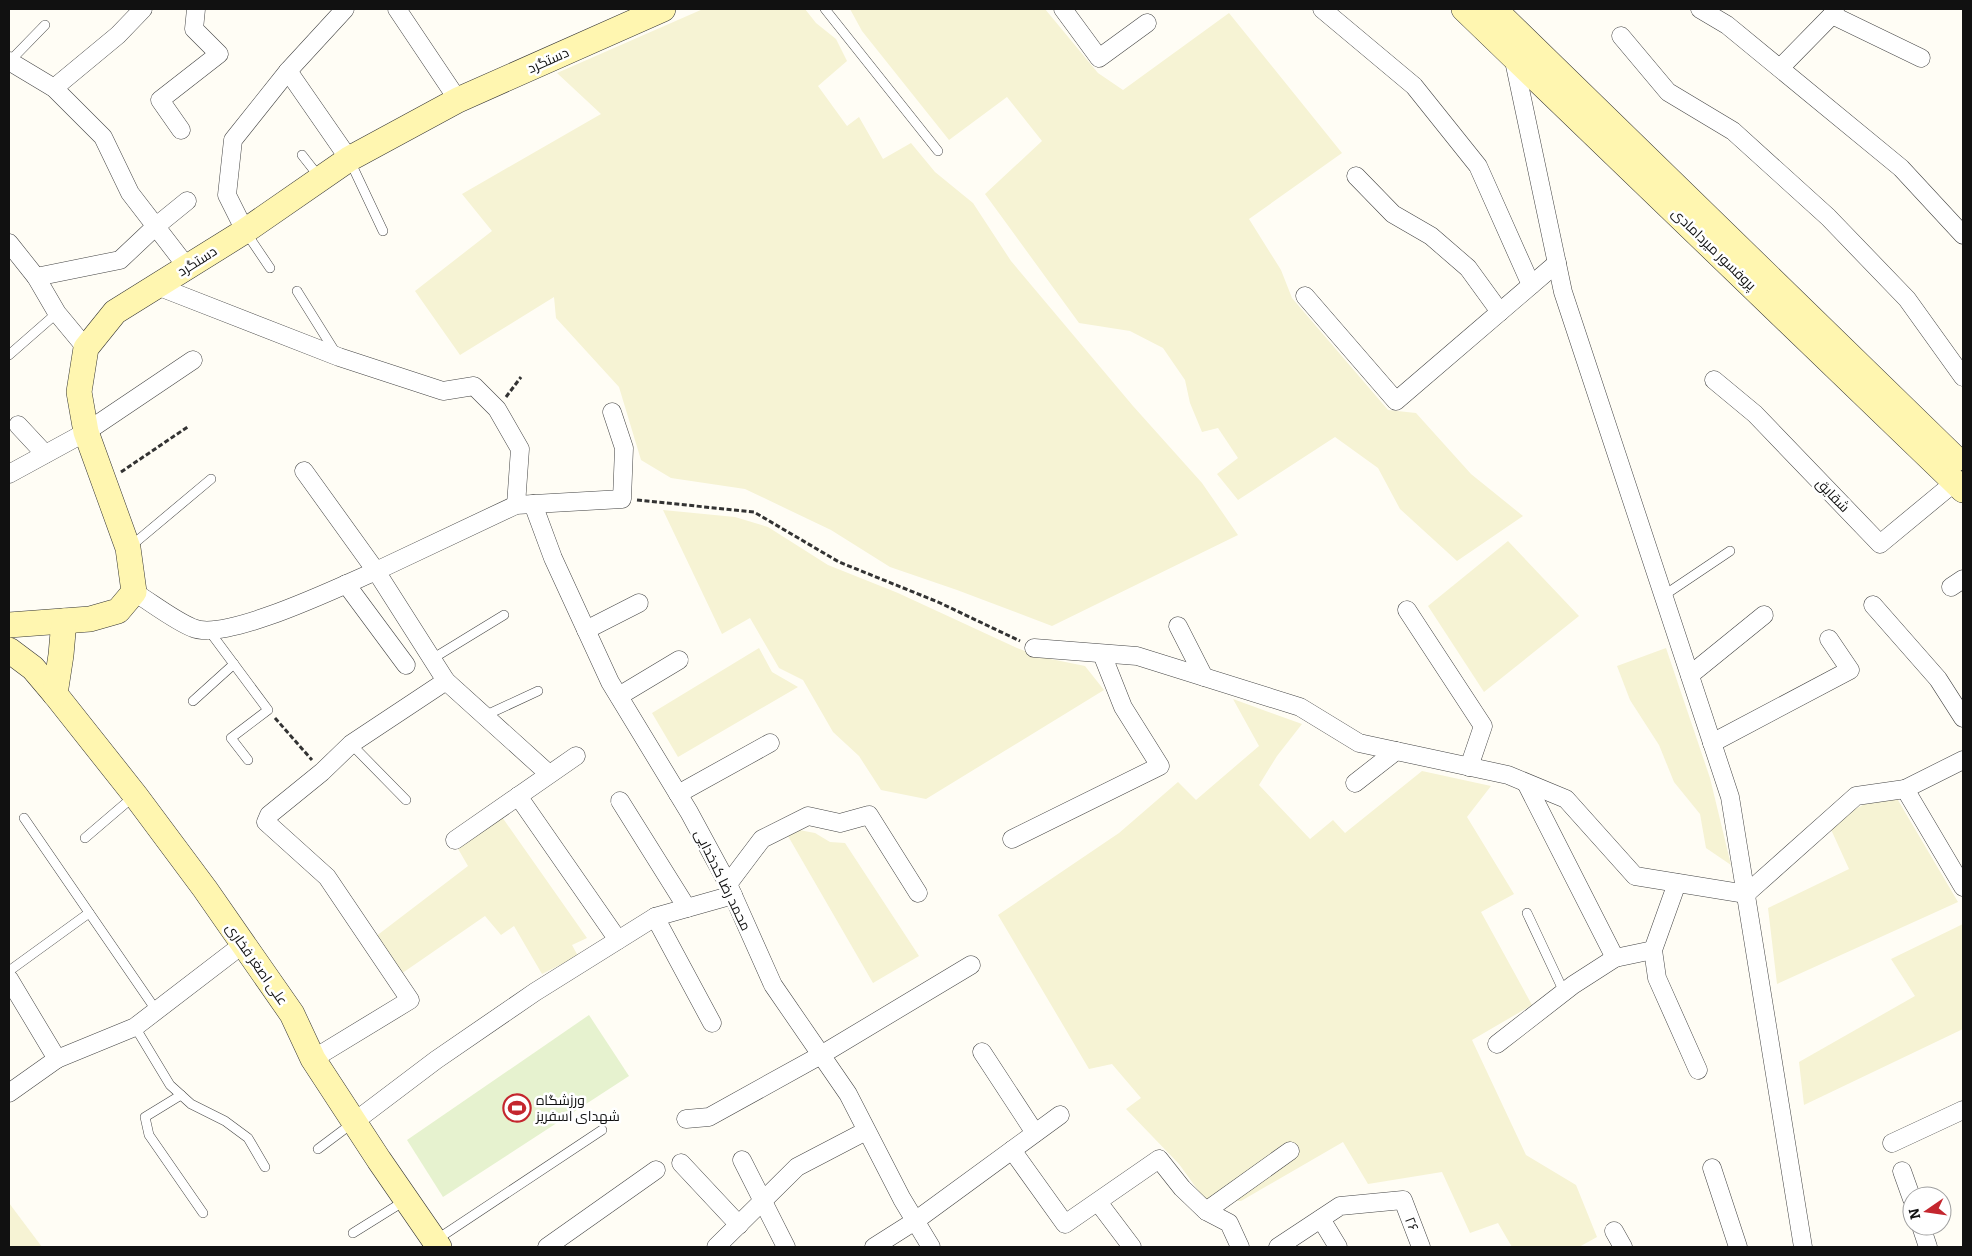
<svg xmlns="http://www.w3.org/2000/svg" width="1972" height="1256" font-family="Bitter,Cairo,serif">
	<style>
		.farmland { fill: #f6f3d4 }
		.pitch { fill: #e6f2cf }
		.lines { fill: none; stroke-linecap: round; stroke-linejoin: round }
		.lane-casing { stroke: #444; stroke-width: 10 }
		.street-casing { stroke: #444; stroke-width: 19 }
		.secondary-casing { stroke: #333; stroke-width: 26 }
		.path { stroke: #333; stroke-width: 3; stroke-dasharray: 5 2.5; stroke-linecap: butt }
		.lane { stroke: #fff; stroke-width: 9 }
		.street { stroke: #fff; stroke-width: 18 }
		.secondary { stroke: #fff6b0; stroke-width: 25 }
		.labels { text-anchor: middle; stroke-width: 5; stroke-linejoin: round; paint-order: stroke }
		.street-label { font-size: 14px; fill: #111; stroke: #fff }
		.poi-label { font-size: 14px; fill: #111; stroke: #fff; text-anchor: start }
	</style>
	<rect width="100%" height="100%" fill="#fffdf5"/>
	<g class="farmland">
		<path d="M703 9H805L816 23 836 39 847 61 818 86 847 126 859 117 883 159 911 143 935 172 973 203 1011 261 1133 406 1202 483 1238 535 1052 626 957 590 890 567 831 530 745 489 671 478 641 460 619 387 556 318 554 297 460 355 415 291 492 231 462 194 601 114 557 73Z"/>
		<path d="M850 9H1045L1098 73 1123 90 1229 13 1342 153 1249 219 1281 270 1292 298 1388 410 1416 413 1471 474 1523 516 1457 561 1400 509 1378 468 1335 437 1238 500 1217 474 1238 458 1218 428 1202 432 1190 403 1185 380 1163 348 1130 331 1079 323 985 194 1042 141 1007 97 949 140 862 31Z"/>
		<path d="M663 510 735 517 768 527 828 565 898 593 1017 648 1041 657 1085 666 1104 690 926 799 881 790 859 756 833 732 803 680 779 668 750 618 722 634Z"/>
		<path d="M1508 541 1579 616 1484 692 1428 606Z"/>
		<path d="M759 648 772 672 798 687 678 757 652 713Z"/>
		<path d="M1666 648 1710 778 1731 865 1706 848 1700 814 1674 782 1659 745 1630 700 1617 666Z"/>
		<path d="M1233 699 1302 724 1277 756 1259 785 1310 839 1333 820 1345 833 1422 771 1491 786 1467 817 1514 894 1481 912 1532 1005 1472 1040 1526 1155 1576 1185 1597 1237 1579 1247H1512L1498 1223 1470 1233 1442 1172 1368 1184 1343 1142 1241 1201 1205 1200 1179 1164 1126 1109 1141 1098 1112 1064 1089 1069 998 915 1119 833 1178 782 1196 800 1259 746Z"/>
		<path d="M1892 790 1958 902 1777 984 1768 908 1849 869 1828 823Z"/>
		<path d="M502 817 587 938 572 945 578 956 542 974 514 926 501 935 485 916 401 974 375 937 468 866 457 847Z"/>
		<path d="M799 830 815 833 830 842 845 843 919 956 873 983 788 836Z"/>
		<path d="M1963 924V1029L1804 1105 1799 1062 1915 996 1891 959Z"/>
		<path d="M9 1203 42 1247H9Z"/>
	</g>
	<path class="pitch" d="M589 1015 629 1076 443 1197 407 1140Z"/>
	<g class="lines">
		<g class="lane-casing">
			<g id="lane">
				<path d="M825 9 938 151"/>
				<path d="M9 62 45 25"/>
				<path d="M302 155 320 178"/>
				<path d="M350 161 383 231"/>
				<path d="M245 231 270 268"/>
				<path d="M297 291 337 355"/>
				<path d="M9 355 57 313"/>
				<path d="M131 546 211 479"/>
				<path d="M1663 596 1730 551"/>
				<path d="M210 632 268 710 231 738 248 760"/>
				<path d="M432 659 504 615"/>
				<path d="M193 701 234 664"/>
				<path d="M484 716 538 691"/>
				<path d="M351 744 406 800"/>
				<path d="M24 818 156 1010"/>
				<path d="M85 838 133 797"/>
				<path d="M1527 913 1564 992"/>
				<path d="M9 971 89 913"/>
				<path d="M135 1027 170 1085 191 1104 225 1121 248 1138 265 1167"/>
				<path d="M181 1095 145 1117 149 1135 203 1213"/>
				<path d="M318 1149 354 1122"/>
				<path d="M353 1233 406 1200"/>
				<path d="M436 1240 602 1130"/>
			</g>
		</g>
		<g class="street-casing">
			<g id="street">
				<path d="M397 9 458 100"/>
				<path d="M1063 9 1099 58 1147 23"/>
				<path d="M1322 9 1414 86 1478 166 1531 285"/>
				<path d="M1700 9 1727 25 1901 168 1963 235"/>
				<path d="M1832 15 1921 58"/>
				<path d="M1621 36 1668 92 1733 131 1828 217 1907 299 1963 377"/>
				<path d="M1513 56 1563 292 1730 797 1803 1247"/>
				<path d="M9 61 54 88 103 137 130 193 187 267"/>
				<path d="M1780 68 1832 15 1835 9"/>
				<path d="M288 71 349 159"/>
				<path d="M54 88 118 35 143 9"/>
				<path d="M181 130 160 100 219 54 194 29 196 9"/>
				<path d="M1356 176 1393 214 1431 236 1468 268 1500 312"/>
				<path d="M245 231 227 195 233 140 288 71 345 9"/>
				<path d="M9 243 36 277 57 313 86 348"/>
				<path d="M36 277 120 260 155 227 187 201"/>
				<path d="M157 286 339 357 443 391 474 386 497 409 520 449 516 505"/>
				<path d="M1305 296 1396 401 1557 263"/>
				<path d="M1714 380 1755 414 1880 544 1955 482"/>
				<path d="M18 425 45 454"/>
				<path d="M304 471 376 571 516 505 622 499 624 448 612 412"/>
				<path d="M9 474 86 432 193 360"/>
				<path d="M533 504 553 558 610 682 689 812 728 884 773 985 848 1094 902 1199 931 1247"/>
				<path d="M346 584 406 665"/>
				<path d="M1951 587 1963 579"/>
				<path d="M134 592C152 603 175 621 193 628 226 642 341 586 376 571L446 681 351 744 322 772 269 815 266 822 327 877 410 1000 313 1059"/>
				<path d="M1873 605 1938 679 1963 718"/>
				<path d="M1407 610 1483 726 1469 767"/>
				<path d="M1178 626 1204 677"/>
				<path d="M586 630 639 603"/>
				<path d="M1034 648 1137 656 1300 707 1359 743 1508 775 1566 799 1635 876 1746 894 1856 796 1905 789"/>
				<path d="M1690 675 1764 615"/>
				<path d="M446 681 549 774"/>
				<path d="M619 696 679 660"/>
				<path d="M1712 743 1850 670 1829 639"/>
				<path d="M1963 760 1905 789 1963 887"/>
				<path d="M1355 783 1396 751"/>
				<path d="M1526 783 1615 958"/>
				<path d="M678 794 770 743"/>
				<path d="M518 796 618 940"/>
				<path d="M620 801 687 908"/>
				<path d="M1012 839 1160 766 1123 707 1102 654"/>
				<path d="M455 840 576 756"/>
				<path d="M1677 883 1653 950 1657 978 1698 1070"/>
				<path d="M728 884 762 839 808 816 840 823 869 815 918 893"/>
				<path d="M655 917 712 1023"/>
				<path d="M9 979 57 1059"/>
				<path d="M1497 1044 1573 985 1615 958 1653 950"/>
				<path d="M982 1052 1035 1133"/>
				<path d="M9 1093 57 1059 135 1027 242 945"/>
				<path d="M686 1119 709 1117 821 1055 971 965"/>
				<path d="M354 1122 436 1060 535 992 655 917 733 895"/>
				<path d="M1892 1143 1963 1110"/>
				<path d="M1012 1150 1065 1224 1159 1159 1182 1188 1206 1211 1229 1223 1240 1247"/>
				<path d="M742 1160 786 1247"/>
				<path d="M681 1163 739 1225"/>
				<path d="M1712 1168 1738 1247"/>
				<path d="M1902 1171 1912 1199"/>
				<path d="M1098 1202 1132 1247"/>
				<path d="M1206 1211 1290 1151"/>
				<path d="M1321 1219 1338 1247"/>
				<path d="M1921 1226 1928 1247"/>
				<path d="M1614 1231 1623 1247"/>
				<path d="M547 1247 656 1170"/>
				<path d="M716 1247 797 1167 866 1131"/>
				<path d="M874 1247 915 1221 1060 1115"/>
				<path d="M1278 1247 1340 1206 1403 1200 1421 1247"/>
			</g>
		</g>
		<g class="secondary-casing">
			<g id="secondary">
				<path d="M1464 9 1963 490"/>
				<path d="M1494 9 1956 459"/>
				<path d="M9 625 90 619 118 611 134 592 128 548 86 432 79 392 86 348 115 312 245 231 349 159 458 100 663 9"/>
				<path d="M9 650 33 668 55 694 135 795 205 889 292 1014 313 1059 379 1160 439 1247"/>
				<path d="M55 694 61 655 64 621"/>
			</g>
		</g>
		<g class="path">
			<path d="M506 397 521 377"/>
			<path d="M121 472 189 426"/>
			<path d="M637 500 754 512 839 562 938 602 1020 641"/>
			<path d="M275 718 312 760"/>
		</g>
		<use href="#lane" class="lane"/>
		<use href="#street" class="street"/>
		<use href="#secondary" class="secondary"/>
	</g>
	<defs>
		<g id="stadium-ring" transform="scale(1.4375)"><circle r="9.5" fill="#fff" stroke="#c4262e" stroke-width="1.5"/><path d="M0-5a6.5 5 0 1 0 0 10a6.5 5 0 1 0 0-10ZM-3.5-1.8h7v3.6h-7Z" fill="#c4262e"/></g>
	</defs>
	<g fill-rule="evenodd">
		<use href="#stadium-ring" x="517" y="1108"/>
	</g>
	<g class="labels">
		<g class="street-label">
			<text transform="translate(548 60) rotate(-24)" y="5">دستگرد</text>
			<text transform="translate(1714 249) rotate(44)" y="5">پروفسور میردامادی</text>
			<text transform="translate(197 261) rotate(-32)" y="5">دستگرد</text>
			<text transform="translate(1833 495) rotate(46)" y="5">شقایق</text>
			<text transform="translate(723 880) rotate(64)" y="5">محمد رضا کدخدایی</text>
			<text transform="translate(257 964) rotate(55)" y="5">علی اصغر فخاری</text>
			<text transform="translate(1412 1224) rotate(69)" y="5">۲۶</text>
		</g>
		<g class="poi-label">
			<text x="536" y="1105">ورزشگاه<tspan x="536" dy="16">شهدای اسفریز</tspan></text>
		</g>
	</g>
	<rect width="1972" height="1256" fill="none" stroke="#111111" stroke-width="20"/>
	<g transform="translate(1927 1211) rotate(257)"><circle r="24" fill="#ffffff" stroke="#a0a0a0"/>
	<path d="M0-4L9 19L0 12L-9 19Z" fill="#c4262e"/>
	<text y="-8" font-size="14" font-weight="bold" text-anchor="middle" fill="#111111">N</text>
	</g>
</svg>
